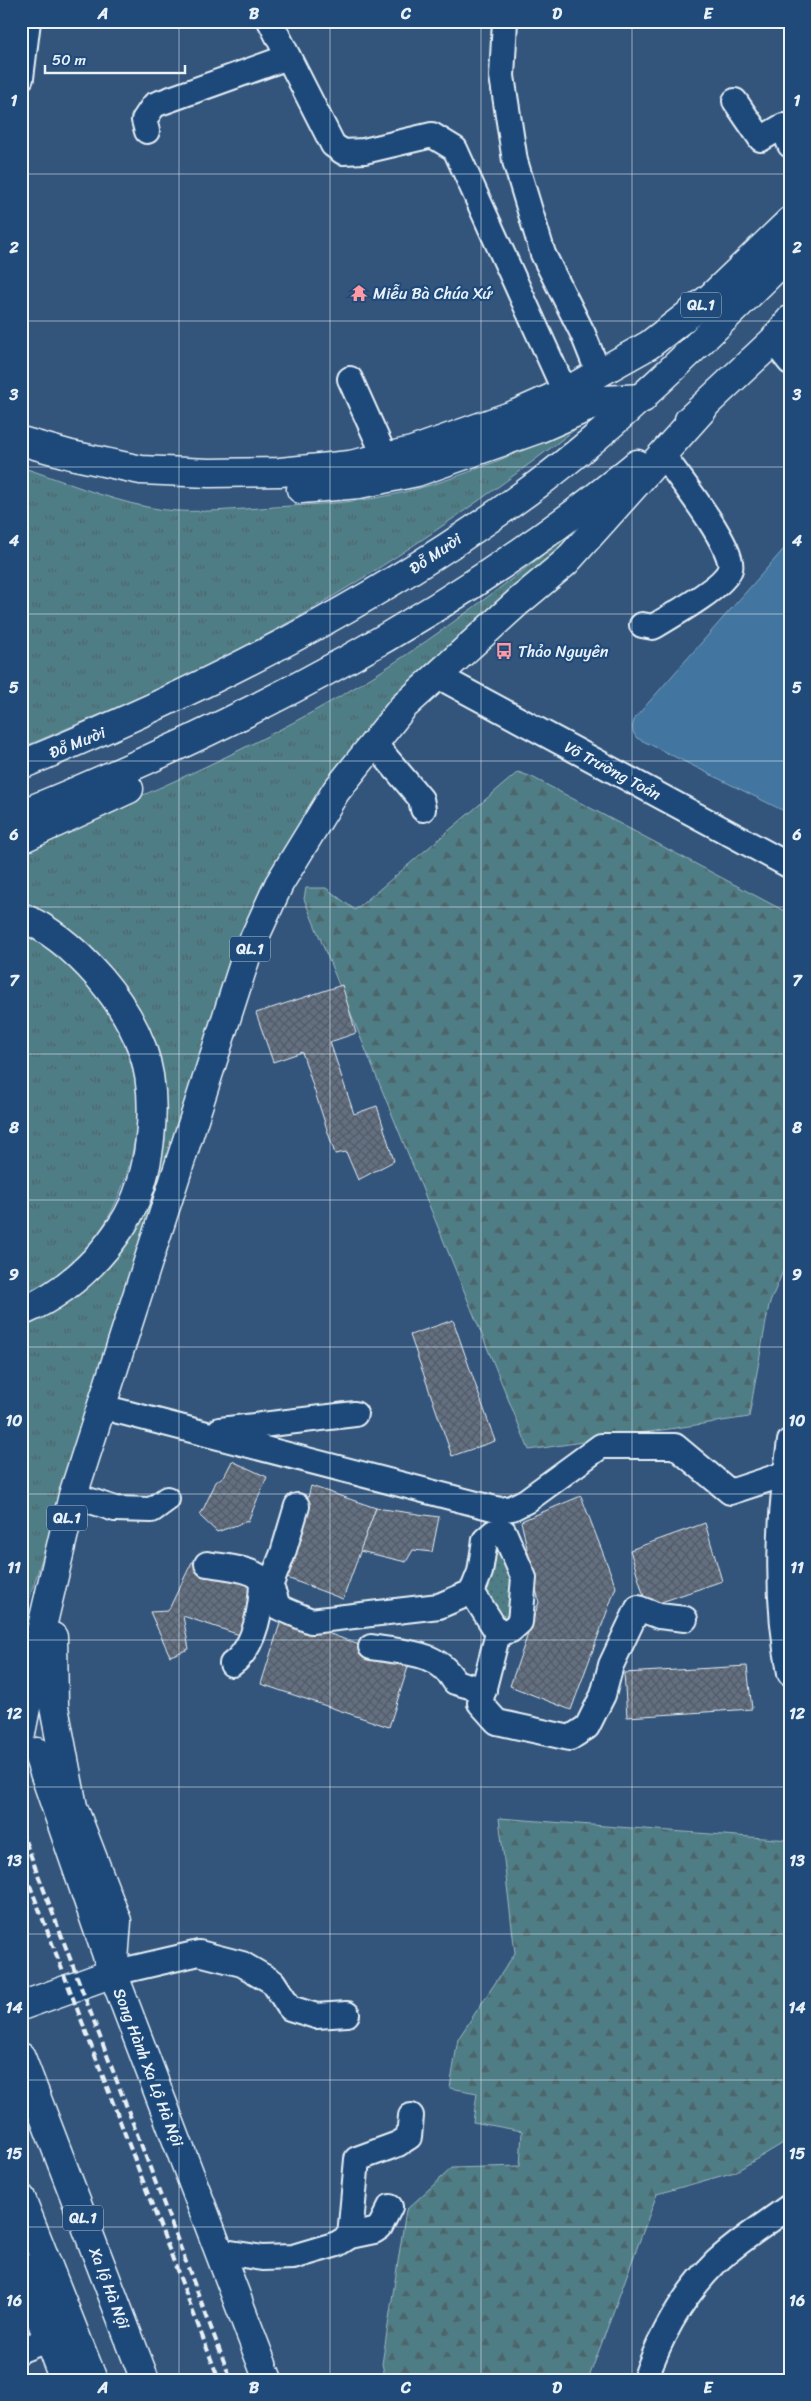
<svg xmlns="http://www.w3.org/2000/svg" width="811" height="2401" font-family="Sriracha,sans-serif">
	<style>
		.grass { fill: url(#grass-tufts); stroke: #9cb7bf }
		.forest { fill: url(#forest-firs); stroke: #9cb7bf }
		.park { fill: url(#park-dots); stroke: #9cb7bf }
		.water { fill: #4375a0; stroke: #85a7c3 }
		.building { fill: url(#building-cross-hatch); stroke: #e8f1f8 }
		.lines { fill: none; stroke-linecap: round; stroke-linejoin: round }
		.minor-casing { stroke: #e8f1f8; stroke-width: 28 }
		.major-casing { stroke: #e8f1f8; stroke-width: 31 }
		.highway-casing { stroke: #e8f1f8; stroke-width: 31 }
		.minor { stroke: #1f4a7a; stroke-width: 24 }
		.major { stroke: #1f4a7a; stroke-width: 28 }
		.highway { stroke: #1f4a7a; stroke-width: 28 }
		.rail { stroke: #e8f1f8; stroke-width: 4; stroke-dasharray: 8 4; stroke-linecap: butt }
		.grid { fill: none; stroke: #e8f1f8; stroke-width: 1; stroke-opacity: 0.55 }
		.labels { text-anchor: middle; stroke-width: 4.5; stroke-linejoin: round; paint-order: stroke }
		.shield { fill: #1f4a7a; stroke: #acbfd2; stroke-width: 1 }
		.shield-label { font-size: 15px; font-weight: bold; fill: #e8f1f8 }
		.poi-label { font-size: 16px; fill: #e8f1f8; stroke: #1f4a7a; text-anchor: start }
		.street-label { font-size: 16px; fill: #e8f1f8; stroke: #1f4a7a }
		.neatline { fill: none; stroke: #e8f1f8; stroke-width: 2 }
		.grid-label { font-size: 16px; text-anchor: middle; font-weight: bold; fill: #e8f1f8 }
	</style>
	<defs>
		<pattern id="grass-tufts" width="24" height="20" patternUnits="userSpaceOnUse" patternTransform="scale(1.25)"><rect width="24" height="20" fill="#507d86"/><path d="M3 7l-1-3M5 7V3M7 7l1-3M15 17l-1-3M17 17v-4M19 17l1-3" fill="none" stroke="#4c656b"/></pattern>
		<pattern id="forest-firs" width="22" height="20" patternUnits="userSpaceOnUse" patternTransform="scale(1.25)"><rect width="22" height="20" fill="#507d86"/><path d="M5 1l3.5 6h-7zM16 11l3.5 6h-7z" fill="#4c656b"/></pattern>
		<pattern id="park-dots" width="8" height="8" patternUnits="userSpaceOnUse" patternTransform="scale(1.25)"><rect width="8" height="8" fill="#507d86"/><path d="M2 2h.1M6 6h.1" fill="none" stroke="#4c656b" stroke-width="1.8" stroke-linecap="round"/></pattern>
		<pattern id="building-cross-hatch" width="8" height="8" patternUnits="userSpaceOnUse" patternTransform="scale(1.25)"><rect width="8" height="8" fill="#636f82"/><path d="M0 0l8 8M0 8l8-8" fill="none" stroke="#535a63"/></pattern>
	</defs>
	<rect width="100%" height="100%" fill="#33557c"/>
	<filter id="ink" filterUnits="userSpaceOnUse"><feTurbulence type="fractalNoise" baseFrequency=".02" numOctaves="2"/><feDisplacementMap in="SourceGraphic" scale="10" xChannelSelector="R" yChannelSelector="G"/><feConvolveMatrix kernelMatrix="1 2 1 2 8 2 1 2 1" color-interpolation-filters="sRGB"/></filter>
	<g filter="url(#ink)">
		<g class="grass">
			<path d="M577 428C452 524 318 614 174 682 124 705 72 726 21 748V467C64 481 103 498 147 507 184 515 223 510 260 508 301 505 342 504 381 497 449 485 514 453 577 428Z"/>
			<path d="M564 539 566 543 416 679 209 1029 24 1616 21 1608V1326L57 1310 88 1287 108 1266 136 1220 146 1025 130 994 108 967 27 905 21 903V848C143 796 268 743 380 672 444 631 504 585 564 539Z"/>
			<path d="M21 932C63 953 93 981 116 1022 121 1030 124 1041 127 1050 132 1067 137 1084 137 1102 139 1179 97 1268 21 1296Z"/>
		</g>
		<g class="forest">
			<path d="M518 772 532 777 790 914V1254L769 1305 749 1417 529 1450 304 899 306 888H326L355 910Z"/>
			<path d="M499 1818 790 1840V2139L735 2172 657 2194 588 2380H386L382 2364 406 2210 452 2168 520 2166 522 2131 473 2122 477 2093 450 2088 458 2039 515 1953Z"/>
		</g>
		<path class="park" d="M494 1536 520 1578 510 1627 476 1593Z"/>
		<path class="water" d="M790 542V814L637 738C631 731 632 726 635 718Z"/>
		<g class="building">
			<path d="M342 985 356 1033 330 1042 354 1114 377 1106 394 1161 358 1180 346 1152 335 1154 302 1052 273 1062 256 1013Z"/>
			<path d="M453 1320 495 1441 452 1456 410 1335Z"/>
			<path d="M232 1461 267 1477 248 1521 217 1532 200 1516 216 1482 225 1475Z"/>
			<path d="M311 1486 376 1508 343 1599 287 1578Z"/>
			<path d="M581 1496 616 1587 571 1710 510 1686 539 1602 521 1521Z"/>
			<path d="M376 1508 439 1517 432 1552 413 1550 406 1562 360 1551Z"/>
			<path d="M705 1523 722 1581 647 1607 630 1550Z"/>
			<path d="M192 1562 258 1578 243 1636 183 1616 189 1649 170 1656 150 1612 168 1611Z"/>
			<path d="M281 1620 312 1627 409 1664 389 1727 261 1684Z"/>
			<path d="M747 1666 752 1709 627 1717 624 1673Z"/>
		</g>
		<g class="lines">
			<g class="minor-casing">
				<g id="minor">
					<path d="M270 21 333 145 343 152 364 151 432 135 455 149 565 392"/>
					<path d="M505 21 502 76 515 161 543 254 583 334 599 374"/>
					<path d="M21 78 28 21"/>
					<path d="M735 101 761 139 783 126 790 145"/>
					<path d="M147 131 144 120 154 105 288 57"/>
					<path d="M773 341 790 362"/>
					<path d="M350 379 385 457"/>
					<path d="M642 625 653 627C670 617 725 586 730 569 736 549 676 473 662 454"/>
					<path d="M436 675 790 866"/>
					<path d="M383 754 421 799 423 809"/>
					<path d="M118 1411 500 1510 512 1508 526 1501 601 1446H675L730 1492 785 1474"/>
					<path d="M220 1430 355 1414"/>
					<path d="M790 1441C779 1519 775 1595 790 1673"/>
					<path d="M73 1495 115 1509 152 1510 167 1499"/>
					<path d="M207 1564C226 1567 256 1568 269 1585 274 1591 276 1600 278 1607L311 1621 439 1606 472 1592 498 1633 511 1630 520 1622 524 1578 504 1532H494L485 1540 480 1572 472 1592"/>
					<path d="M270 1586 283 1553 297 1506"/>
					<path d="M498 1633 480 1703 497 1722 570 1738 587 1727 603 1695 611 1665 638 1608 659 1616 685 1619"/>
					<path d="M371 1647C404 1653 437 1650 455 1682L484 1690"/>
					<path d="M232 1664C256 1647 262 1605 262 1578"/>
					<path d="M113 1973 199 1953 242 1964 273 1982 290 2008 316 2016 347 2014"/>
					<path d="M350 2236 357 2159 398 2144 409 2137 411 2116"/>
					<path d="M218 2251 262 2258 293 2257 337 2244 350 2236 374 2231 380 2227 390 2207"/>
					<path d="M21 2350 49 2339"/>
					<path d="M645 2380C660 2336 683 2295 716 2262 738 2241 766 2224 790 2206"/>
				</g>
			</g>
			<g class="major-casing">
				<path id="major" d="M37 1752 113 1973 268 2380"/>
			</g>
			<g class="highway-casing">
				<g id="highway">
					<path d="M689 420 773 341 790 320"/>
					<path d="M21 441 71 455 141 470 209 473 280 472 350 465 412 451 516 414 565 392 649 345 711 297 790 221"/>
					<path d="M301 489 359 484 417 472 538 429 604 400 643 398"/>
					<path d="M21 765C203 690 379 602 538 484 629 415 709 334 790 254"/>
					<path d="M21 814C240 725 454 615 637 464"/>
					<path d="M21 839 129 789"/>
					<path d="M21 917C52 929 77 952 99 977 117 998 132 1021 142 1048 160 1098 152 1179 123 1224 98 1263 63 1294 21 1312"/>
					<path d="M21 1733 41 1631 73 1495 247 954 279 884 336 791 403 707 518 602 566 562 703 409"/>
					<path d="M21 2006 113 1973 117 1921 73 1807 54 1707 53 1637"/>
					<path d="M21 2057 145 2380"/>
					<path d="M21 2198 93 2380"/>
					<path d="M21 2267 64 2380"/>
				</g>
			</g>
			<use href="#minor" class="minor"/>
			<use href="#major" class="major"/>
			<use href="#highway" class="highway"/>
			<g class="rail">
				<path d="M21 1830 231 2380"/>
				<path d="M21 1862 219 2380"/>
			</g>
		</g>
	</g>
	<path class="grid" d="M179 21V2380M330 21V2380M481 21V2380M632 21V2380M21 174H790M21 321H790M21 467H790M21 614H790M21 761H790M21 907H790M21 1054H790M21 1200H790M21 1347H790M21 1494H790M21 1640H790M21 1787H790M21 1934H790M21 2080H790M21 2227H790"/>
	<defs>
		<g id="temple-bare" transform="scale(1.35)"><path d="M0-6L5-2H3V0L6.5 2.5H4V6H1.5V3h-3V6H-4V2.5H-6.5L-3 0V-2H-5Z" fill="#ff9aa2" stroke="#1f4a7a" stroke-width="2.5" paint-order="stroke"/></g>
		<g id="bus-bare" transform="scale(1.35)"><path d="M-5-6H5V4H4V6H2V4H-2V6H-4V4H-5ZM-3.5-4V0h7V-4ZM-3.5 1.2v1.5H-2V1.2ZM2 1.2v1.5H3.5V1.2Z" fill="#ff9aa2" stroke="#1f4a7a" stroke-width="2.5" paint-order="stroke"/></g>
	</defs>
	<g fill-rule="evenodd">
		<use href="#temple-bare" x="359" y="293"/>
		<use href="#bus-bare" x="504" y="651"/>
	</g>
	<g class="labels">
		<g class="shield">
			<rect x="681" y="292.5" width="40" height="25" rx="4"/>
			<rect x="230" y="936.5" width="40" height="25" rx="4"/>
			<rect x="47" y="1505.5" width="40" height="25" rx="4"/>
			<rect x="63" y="2205.5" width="40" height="25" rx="4"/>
		</g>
		<g class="shield-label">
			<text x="701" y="310">QL.1</text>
			<text x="250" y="954">QL.1</text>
			<text x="67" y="1523">QL.1</text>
			<text x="83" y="2223">QL.1</text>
		</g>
		<g class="poi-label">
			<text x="373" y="299">Miễu Bà Chúa Xứ</text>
			<text x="518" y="657">Thảo Nguyên</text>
		</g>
		<g class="street-label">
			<text transform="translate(435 553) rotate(-34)" y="6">Đỗ Mười</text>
			<text transform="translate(77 742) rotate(-22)" y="6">Đỗ Mười</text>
			<text transform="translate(613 770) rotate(28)" y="6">Võ Trường Toản</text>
			<text transform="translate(149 2067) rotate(69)" y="6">Song Hành Xa Lộ Hà Nội</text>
			<text transform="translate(110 2288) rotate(69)" y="6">Xa lộ Hà Nội</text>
		</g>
	</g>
	<rect width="811" height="2401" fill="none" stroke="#1f4a7a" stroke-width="55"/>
	<path d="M45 65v8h140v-8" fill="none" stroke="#e8f1f8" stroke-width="2.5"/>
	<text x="52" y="65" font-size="15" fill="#e8f1f8" stroke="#1f4a7a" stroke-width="4" paint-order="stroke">50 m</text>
	<rect x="28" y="28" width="756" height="2346" class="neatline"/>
	<g class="grid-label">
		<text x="103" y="19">A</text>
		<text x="254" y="19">B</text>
		<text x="406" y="19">C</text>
		<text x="557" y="19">D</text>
		<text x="708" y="19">E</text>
		<text x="14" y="106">1</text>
		<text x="797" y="106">1</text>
		<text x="14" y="253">2</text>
		<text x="797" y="253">2</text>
		<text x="14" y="400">3</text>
		<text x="797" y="400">3</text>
		<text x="14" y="546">4</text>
		<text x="797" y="546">4</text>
		<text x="14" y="693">5</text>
		<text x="797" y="693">5</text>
		<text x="14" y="840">6</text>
		<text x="797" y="840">6</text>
		<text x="14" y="986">7</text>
		<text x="797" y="986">7</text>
		<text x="14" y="1133">8</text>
		<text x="797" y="1133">8</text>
		<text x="14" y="1280">9</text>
		<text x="797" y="1280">9</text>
		<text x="14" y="1426">10</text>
		<text x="797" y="1426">10</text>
		<text x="14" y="1573">11</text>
		<text x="797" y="1573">11</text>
		<text x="14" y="1719">12</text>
		<text x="797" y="1719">12</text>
		<text x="14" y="1866">13</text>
		<text x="797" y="1866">13</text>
		<text x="14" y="2013">14</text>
		<text x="797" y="2013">14</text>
		<text x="14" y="2159">15</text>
		<text x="797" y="2159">15</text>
		<text x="14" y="2306">16</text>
		<text x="797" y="2306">16</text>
		<text x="103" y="2393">A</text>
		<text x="254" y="2393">B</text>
		<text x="406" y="2393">C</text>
		<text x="557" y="2393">D</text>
		<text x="708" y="2393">E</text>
	</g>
</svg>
